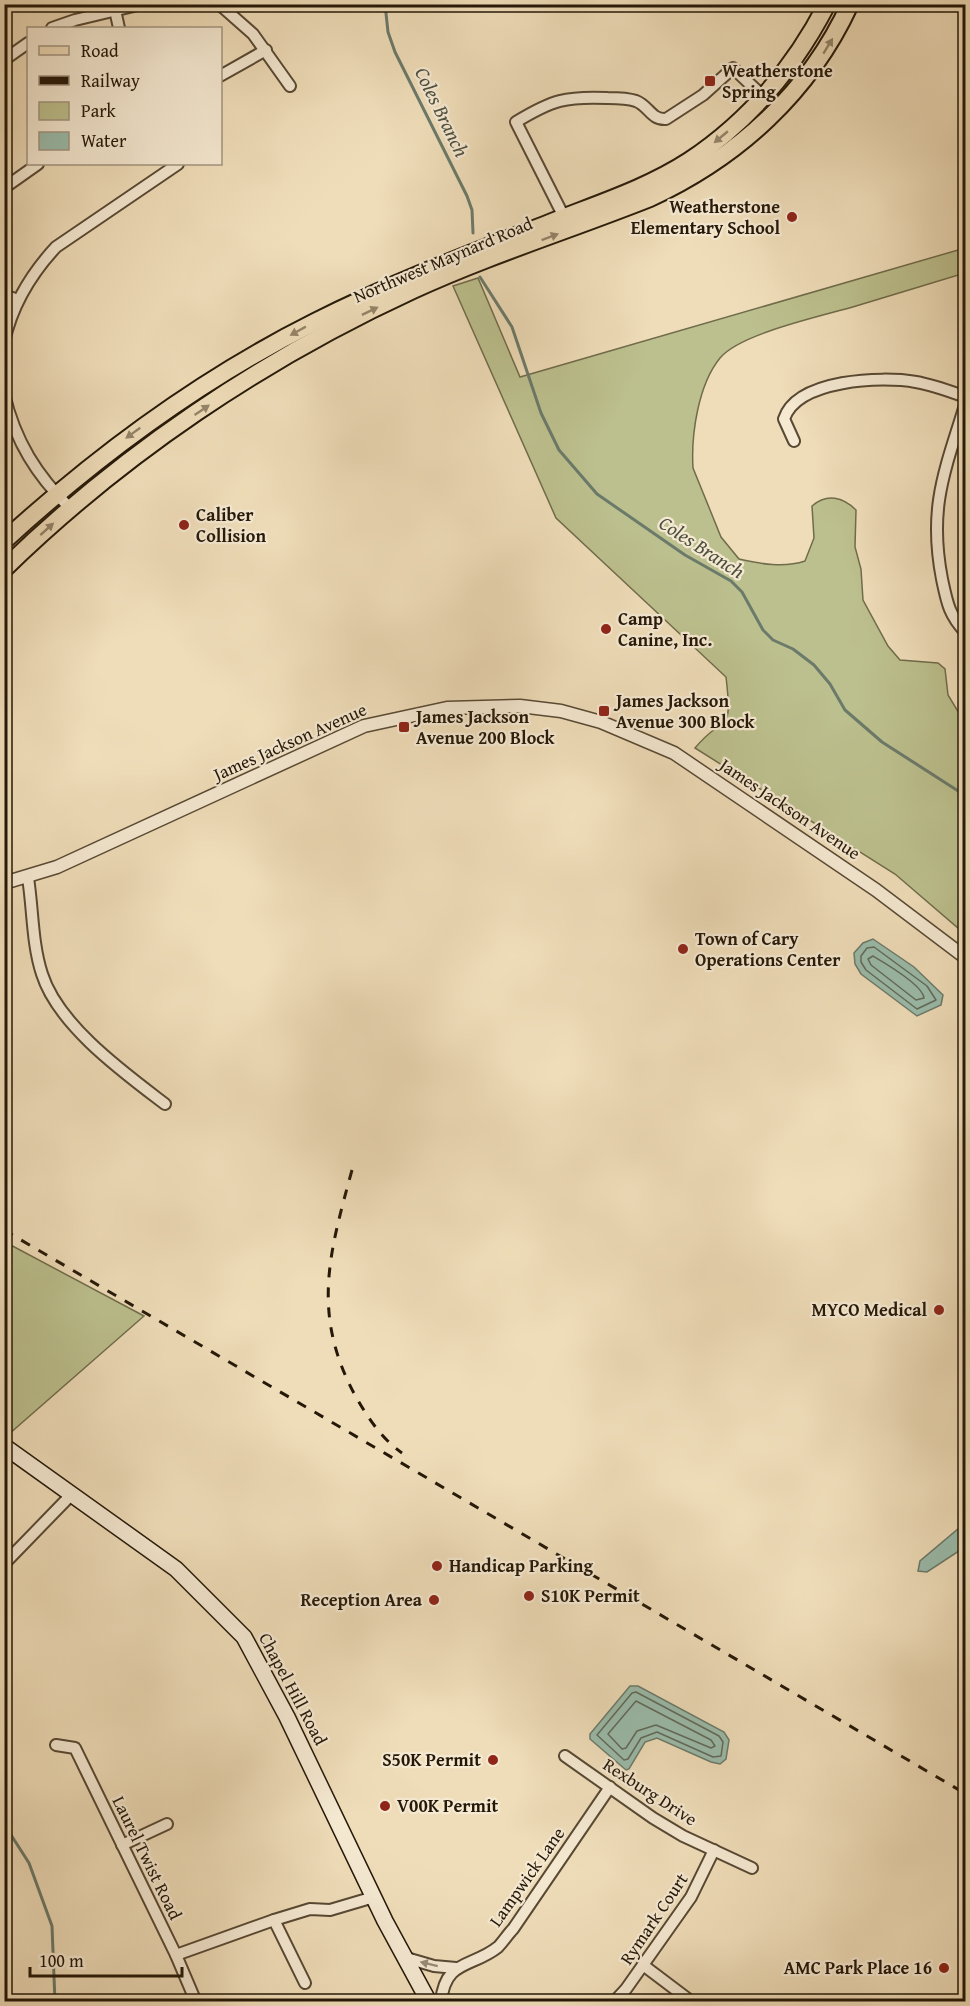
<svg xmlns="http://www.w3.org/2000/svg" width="970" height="2006" font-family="'Gentium Book Plus',serif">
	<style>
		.green { fill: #bcc08e; stroke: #706c4b; stroke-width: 1.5 }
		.water { fill: #9abcab; stroke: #6b7a6a; stroke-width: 1.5 }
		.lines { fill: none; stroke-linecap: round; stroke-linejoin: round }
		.shore { stroke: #606a5a; stroke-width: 1.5 }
		.stream { stroke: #6b7a6a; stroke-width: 3 }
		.minor-casing { stroke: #584934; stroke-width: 14 }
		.tertiary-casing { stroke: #584934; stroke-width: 15 }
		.secondary-casing { stroke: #251808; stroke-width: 18 }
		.primary-casing { stroke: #251808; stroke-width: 20 }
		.minor { stroke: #f5e9d2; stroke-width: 10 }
		.tertiary { stroke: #f5e9d2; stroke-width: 12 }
		.secondary { stroke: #f5e9d2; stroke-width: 15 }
		.primary { stroke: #efddb9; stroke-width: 16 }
		.rail { stroke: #251808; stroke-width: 3; stroke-dasharray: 10 10; stroke-linecap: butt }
		.oneway { fill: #948469 }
		.oneway2 { fill: #978b77 }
		.poi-dot { fill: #8f2418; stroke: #f5e9d2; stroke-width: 2 }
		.labels { text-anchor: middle; stroke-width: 4.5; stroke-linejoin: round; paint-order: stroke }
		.poi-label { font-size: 18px; font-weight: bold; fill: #251808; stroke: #f5e9d2; text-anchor: start }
		.street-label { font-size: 18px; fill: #251808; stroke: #f5e9d2 }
		.water-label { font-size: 20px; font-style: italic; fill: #4e5141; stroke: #f5e9d2 }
	</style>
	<rect width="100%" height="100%" fill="#efddb9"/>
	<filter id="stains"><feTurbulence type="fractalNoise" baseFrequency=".00333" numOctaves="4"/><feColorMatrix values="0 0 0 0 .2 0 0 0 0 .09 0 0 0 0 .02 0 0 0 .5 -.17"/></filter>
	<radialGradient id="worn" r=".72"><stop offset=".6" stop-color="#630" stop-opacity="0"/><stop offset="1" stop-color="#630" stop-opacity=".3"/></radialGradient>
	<g class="green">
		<path d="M965 248V273C929 284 892 295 856 306 823 316 741 333 720 358 698 385 691 435 693 468L721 537 739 559C761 564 784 568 805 561L814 538 812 506C827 493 843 497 856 510L855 547 861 569 863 600 888 646 900 660 938 663 945 669 948 695 965 723V934L895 874 695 748C725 712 733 736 726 677L556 518 453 286 478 278 520 377Z"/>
		<path d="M5 1242 144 1316 9 1434 4 1430Z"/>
	</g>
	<g class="water">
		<path d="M873 939 914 967 943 995 941 1005 917 1016 861 974 855 964 854 953 863 943Z"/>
		<path d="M965 1523V1547L927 1572 918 1571 920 1561Z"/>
		<path d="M630 1686H638L724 1732 729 1740 726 1759 720 1764 711 1762 657 1738 645 1742 629 1769 626 1770 590 1739V1734Z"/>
	</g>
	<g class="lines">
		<g class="shore">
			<path d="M874 947 927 986 936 1000 917 1009 866 970 861 962V956L867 948Z"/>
			<path d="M873 956C885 963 923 985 924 998L916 1000 871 965 868 959Z"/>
			<path d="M636 1692 719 1736 723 1742 721 1756 713 1757 657 1732 641 1738 628 1759 624 1760 597 1735 632 1693Z"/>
			<path d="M636 1701 711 1740 715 1746 711 1748 656 1725 637 1731 626 1748 622 1749 608 1734Z"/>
		</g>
		<g class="stream">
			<path d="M385 4 388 32 395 52 467 196 472 210 473 233"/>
			<path d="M480 277 512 327 541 413 559 450 597 494 685 555 731 581 742 592 763 630 773 640 793 649 814 665 830 684 845 710 882 742 966 796"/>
			<path d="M4 1824 29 1863 52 1926 55 2002"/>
		</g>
		<g class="minor-casing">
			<g id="minor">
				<path d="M219 4 253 34 290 86"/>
				<path d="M115 10 119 28"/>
				<path d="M52 28 75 20 142 4"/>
				<path d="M4 60 28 43"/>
				<path d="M220 76 266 50"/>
				<path d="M4 188 38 164"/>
				<path d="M564 217 516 122C552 100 566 96 608 98 617 98 627 98 636 101 649 106 651 120 666 119L703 95 733 68 767 100"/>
				<path d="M4 295 18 300"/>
				<path d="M4 342C12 305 31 274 56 247L178 164"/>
				<path d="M4 394C15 441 37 476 71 509"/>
				<path d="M966 402C945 470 928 507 942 579 947 603 949 615 966 633"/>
				<path d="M794 441 784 419C797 379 882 376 916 382 933 385 949 391 966 397"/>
				<path d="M28 878C33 909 32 944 42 974 58 1025 123 1072 165 1104"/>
				<path d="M4 1564 71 1495"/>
				<path d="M56 1745 75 1748 176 1955 196 2002"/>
				<path d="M565 1756 653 1818 683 1836 752 1868"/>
				<path d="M122 1845 167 1824"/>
				<path d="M274 1920 305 1983"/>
				<path d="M176 1955 274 1920 310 1909 330 1910 374 1897"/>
				<path d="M403 1957 434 1966 456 1968"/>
				<path d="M643 1965 692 2002"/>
				<path d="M441 2002C445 1959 472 1968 498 1947 503 1942 508 1934 513 1929L610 1787"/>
				<path d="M614 2002 626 1989 691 1897 714 1850"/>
			</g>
		</g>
		<g class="tertiary-casing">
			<path id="tertiary" d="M4 883 57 867 364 726 447 708 520 706 561 711 601 722 674 753 876 890 966 958"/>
		</g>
		<g class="secondary-casing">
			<path id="secondary" d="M4 1446 176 1569 244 1637 287 1717 385 1921 429 2002"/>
		</g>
		<g class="primary-casing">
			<g id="primary">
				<path d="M4 541C99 454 201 379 315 322 390 284 469 254 547 224 594 205 646 189 689 161 749 121 794 68 827 4"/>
				<path d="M4 569C122 454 263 359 413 290 489 255 572 229 650 198 738 157 809 93 850 4"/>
			</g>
		</g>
		<use href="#minor" class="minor"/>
		<use href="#tertiary" class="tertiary"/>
		<use href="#secondary" class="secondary"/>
		<use href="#primary" class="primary"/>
		<g class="rail">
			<path d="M352 1170C329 1254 311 1315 356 1397 368 1418 382 1439 402 1453"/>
			<path d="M4 1230 966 1794"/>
		</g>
	</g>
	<defs><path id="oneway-solid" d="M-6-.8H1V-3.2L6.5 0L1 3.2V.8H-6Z" transform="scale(1.5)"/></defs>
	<g class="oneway">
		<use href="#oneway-solid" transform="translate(828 46) rotate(-59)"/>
		<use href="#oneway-solid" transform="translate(721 137) rotate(140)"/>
		<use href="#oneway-solid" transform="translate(550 237) rotate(-21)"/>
		<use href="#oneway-solid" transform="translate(370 311) rotate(-26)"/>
		<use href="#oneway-solid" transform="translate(298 331) rotate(151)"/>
		<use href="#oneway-solid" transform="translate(202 410) rotate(-34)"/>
		<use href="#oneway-solid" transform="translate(133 433) rotate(144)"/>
		<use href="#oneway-solid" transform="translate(47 529) rotate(-42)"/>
	</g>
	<use class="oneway2" href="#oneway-solid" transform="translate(429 1964) rotate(-166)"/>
	<g class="poi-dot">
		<rect x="704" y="75" width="12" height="12" rx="3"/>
		<circle cx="792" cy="217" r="6"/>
		<circle cx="184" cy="525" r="6"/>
		<circle cx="606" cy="629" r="6"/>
		<rect x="598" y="705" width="12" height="12" rx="3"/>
		<rect x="398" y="721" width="12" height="12" rx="3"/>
		<circle cx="683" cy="949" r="6"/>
		<circle cx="939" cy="1310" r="6"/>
		<circle cx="437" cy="1566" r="6"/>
		<circle cx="529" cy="1596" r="6"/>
		<circle cx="434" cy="1600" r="6"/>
		<circle cx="493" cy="1760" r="6"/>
		<circle cx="385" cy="1806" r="6"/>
		<circle cx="944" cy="1968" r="6"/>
	</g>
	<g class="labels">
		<g class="poi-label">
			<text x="722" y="77">Weatherstone<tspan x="722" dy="21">Spring</tspan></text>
			<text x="780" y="213" text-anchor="end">Weatherstone<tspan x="780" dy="21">Elementary School</tspan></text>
			<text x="196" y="521">Caliber<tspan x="196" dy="21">Collision</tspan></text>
			<text x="618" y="625">Camp<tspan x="618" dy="21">Canine, Inc.</tspan></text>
			<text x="616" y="707">James Jackson<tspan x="616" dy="21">Avenue 300 Block</tspan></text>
			<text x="416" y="723">James Jackson<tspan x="416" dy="21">Avenue 200 Block</tspan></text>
			<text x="695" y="945">Town of Cary<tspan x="695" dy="21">Operations Center</tspan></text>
			<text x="927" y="1316" text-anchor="end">MYCO Medical</text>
			<text x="449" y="1572">Handicap Parking</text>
			<text x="541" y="1602">S10K Permit</text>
			<text x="422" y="1606" text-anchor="end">Reception Area</text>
			<text x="481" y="1766" text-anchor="end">S50K Permit</text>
			<text x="397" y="1812">V00K Permit</text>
			<text x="932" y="1974" text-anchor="end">AMC Park Place 16</text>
		</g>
		<g class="street-label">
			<text transform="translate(443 260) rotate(-23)" y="6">Northwest Maynard Road</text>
			<text transform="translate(290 742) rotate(-24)" y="6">James Jackson Avenue</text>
			<text transform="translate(790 809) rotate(34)" y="6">James Jackson Avenue</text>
			<text transform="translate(293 1689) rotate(62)" y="6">Chapel Hill Road</text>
			<text transform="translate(650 1792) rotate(33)" y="6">Rexburg Drive</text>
			<text transform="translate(147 1858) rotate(64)" y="6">Laurel Twist Road</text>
			<text transform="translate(527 1877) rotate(-55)" y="6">Lampwick Lane</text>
			<text transform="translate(654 1919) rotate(-56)" y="6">Rymark Court</text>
		</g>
		<g class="water-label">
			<text transform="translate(442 112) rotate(64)" y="7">Coles Branch</text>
			<text transform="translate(702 547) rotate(33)" y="7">Coles Branch</text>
		</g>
	</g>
	<rect width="970" height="2006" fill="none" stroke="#efddb9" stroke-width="24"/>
	<rect x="6" y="6" width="958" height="1994" fill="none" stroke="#251808" stroke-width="3"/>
	<rect x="12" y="12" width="946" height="1982" fill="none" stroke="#251808" stroke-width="1.5"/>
	<rect x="27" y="27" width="195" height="138" fill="#f5e9d2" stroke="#a29581" stroke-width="1.5"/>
	<rect x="39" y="46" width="30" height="9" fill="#efddb9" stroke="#a29581" stroke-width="1.5"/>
	<text x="81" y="57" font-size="18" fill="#251808">Road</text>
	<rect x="39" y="76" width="30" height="9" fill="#251808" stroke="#a29581" stroke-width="1.5"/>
	<text x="81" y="87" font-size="18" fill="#251808">Railway</text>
	<rect x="39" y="102" width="30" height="18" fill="#bcc08e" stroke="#a29581" stroke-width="1.5"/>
	<text x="81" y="117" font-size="18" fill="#251808">Park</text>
	<rect x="39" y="132" width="30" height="18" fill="#9abcab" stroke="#a29581" stroke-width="1.5"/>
	<text x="81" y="147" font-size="18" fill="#251808">Water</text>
	<path d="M30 1967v9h152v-9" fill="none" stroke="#251808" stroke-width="3"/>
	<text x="39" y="1967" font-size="18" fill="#251808" stroke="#f5e9d2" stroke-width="4.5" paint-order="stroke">100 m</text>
	<rect width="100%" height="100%" filter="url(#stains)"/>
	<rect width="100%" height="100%" fill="url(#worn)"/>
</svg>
